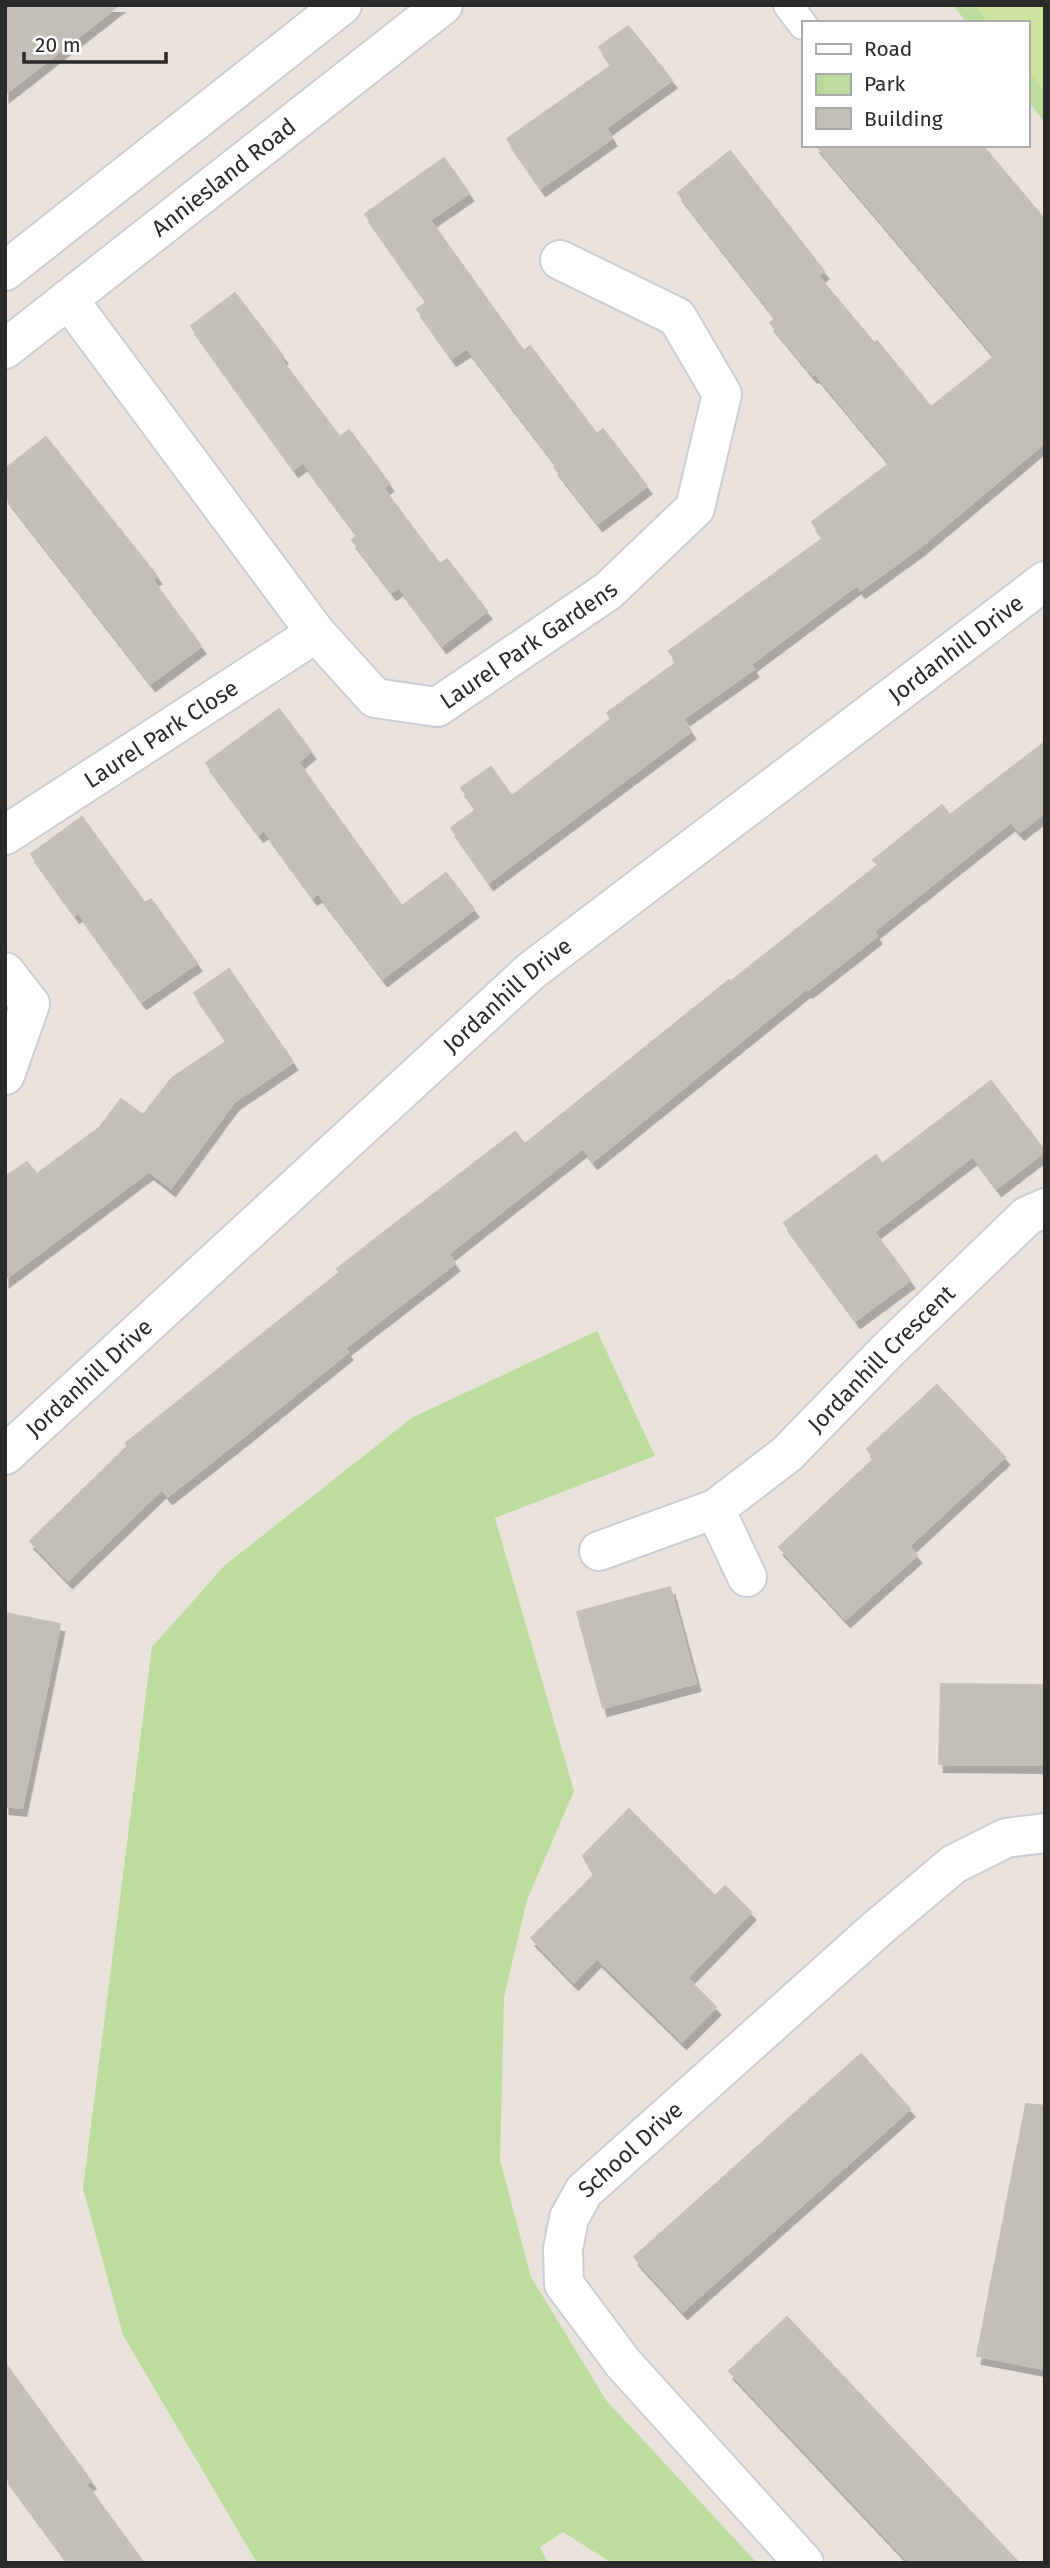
<svg xmlns="http://www.w3.org/2000/svg" width="1050" height="2568" font-family="'Fira Sans',sans-serif">
	<style>
		.green { fill: #bcdc9e }
		.pitch { fill: #cee29b }
		.building { fill: #c3beb8; stroke: #c6beb7; stroke-width: 2; filter: url(#shadow) }
		.lines { fill: none; stroke-linecap: round; stroke-linejoin: round }
		.service-casing { stroke: #c8cdd6; stroke-width: 32 }
		.minor-casing { stroke: #c8cdd6; stroke-width: 42 }
		.tertiary-casing { stroke: #c8cdd6; stroke-width: 42 }
		.service { stroke: #fff; stroke-width: 28 }
		.minor { stroke: #fff; stroke-width: 38 }
		.tertiary { stroke: #fff; stroke-width: 38 }
		.labels { text-anchor: middle; stroke-width: 5; stroke-linejoin: round; paint-order: stroke }
		.street-label { font-size: 23px; fill: #2a2a2a; stroke: #fff }
	</style>
	<defs>
		<filter id="shadow"><feDropShadow dx="4.5" dy="8" stdDeviation="0" flood-color="#0004"/></filter>
	</defs>
	<rect width="100%" height="100%" fill="#eae3dd"/>
	<g class="green">
		<path d="M953 5H1045V123L1027 100V23H967Z"/>
		<path d="M597 1331 655 1456 495 1518 574 1791 527 1900 504 1997 500 2160 531 2277 606 2400 757 2563H612L563 2532 540 2547 548 2563H257L123 2335 83 2188 152 1647 224 1566 413 1417Z"/>
	</g>
	<path class="pitch" d="M974 5H1045V92L1027 70V23H989Z"/>
	<g class="building">
		<path d="M5 5H119L5 94Z"/>
		<path d="M628 26 672 80 606 128 612 138 541 188 507 139 612 65 599 47Z"/>
		<path d="M816 145H982L1045 220V442L920 547 861 590 857 585 751 664 754 669 683 719 691 731 489 882 451 828 477 809 461 788 491 767 512 796 611 719 607 713 677 662 669 651 823 538 812 522 890 463 815 373 813 375 770 323 776 318 678 193 730 151 824 271 818 276 874 343 877 341 931 407 995 356Z"/>
		<path d="M444 158 469 193 430 220 524 351 530 346 597 434 603 429 647 486 598 523 554 467 557 465 467 348 452 358 417 309 427 302 365 214Z"/>
		<path d="M235 293 283 356 280 358 340 437 349 430 389 483 383 488 440 564 447 559 487 611 442 645 399 587 392 592 352 540 358 535 303 462 294 469 191 326Z"/>
		<path d="M46 437 157 576 152 579 201 646 151 683 5 496V469Z"/>
		<path d="M279 709 311 751 298 762 402 906 446 873 474 909 383 978 318 893 313 897 264 830 259 834 206 763Z"/>
		<path d="M1045 742V812L1020 832 1011 822 874 931 877 936 808 990 807 988 593 1161 583 1148 448 1254 455 1263 345 1348 348 1352 243 1437 168 1496 162 1489 68 1580 30 1541 128 1446 126 1443 340 1272 337 1269 375 1239 515 1132 525 1144 729 980 730 982 878 865 873 860 942 805 950 815Z"/>
		<path d="M82 817 145 903 151 899 197 963 142 1001 78 912 75 915 31 854Z"/>
		<path d="M229 969 293 1062 234 1102 171 1188 149 1171 5 1279V1177L27 1162 37 1174 100 1127 121 1099 143 1115 172 1078 227 1041 194 993Z"/>
		<path d="M991 1081 1045 1151 997 1188 973 1156 874 1232 910 1280 856 1320 784 1223 876 1155 882 1164Z"/>
		<path d="M937 1385 1005 1457 909 1546 917 1555 846 1619 779 1547 875 1458 867 1449Z"/>
		<path d="M670 1587 696 1683 603 1708 577 1612Z"/>
		<path d="M5 1613 60 1624 22 1808 5 1806Z"/>
		<path d="M941 1684 1045 1685V1765L939 1764Z"/>
		<path d="M629 1809 715 1896 725 1886 751 1912 687 1978 716 2007 682 2041 597 1958 574 1982 531 1938 594 1875 583 1856Z"/>
		<path d="M861 2054 910 2109 683 2311 634 2257Z"/>
		<path d="M1026 2104 1045 2106V2369L977 2356Z"/>
		<path d="M787 2317 1019 2563H910L729 2371Z"/>
		<path d="M5 2363 91 2481 86 2484 144 2563H69L5 2476Z"/>
	</g>
	<g class="lines">
		<g class="service-casing">
			<path id="service" d="M788 5 803 25"/>
		</g>
		<g class="minor-casing">
			<g id="minor">
				<path id="s1" d="M68 299 316 633 375 698 437 707 608 591 695 508 722 394 677 317 560 260"/>
				<path id="s2" d="M5 835 316 633"/>
				<path d="M5 972 30 1004 5 1075"/>
				<path id="s3" d="M5 1455 531 971 1045 581"/>
				<path d="M715 1509 747 1577"/>
				<path id="s4" d="M599 1551 715 1509 787 1454 889 1349 1027 1216 1045 1208"/>
				<path id="s5" d="M804 2563 623 2363 564 2284 563 2249 569 2218 584 2191 879 1927 954 1864 1006 1838 1045 1833"/>
			</g>
		</g>
		<g class="tertiary-casing">
			<g id="tertiary">
				<path d="M5 271 342 5"/>
				<path id="s6" d="M5 349 443 5"/>
			</g>
		</g>
		<use href="#service" class="service"/>
		<use href="#minor" class="minor"/>
		<use href="#tertiary" class="tertiary"/>
	</g>
	<g class="labels">
		<g class="street-label">
			<text dy="8" stroke="none"><textPath href="#s6" startOffset="278">Anniesland Road</textPath></text>
			<text dy="8" stroke="none"><textPath href="#s1" startOffset="677">Laurel Park Gardens</textPath></text>
			<text dy="8" stroke="none"><textPath href="#s3" startOffset="1248">Jordanhill Drive</textPath></text>
			<text dy="8" stroke="none"><textPath href="#s2" startOffset="186">Laurel Park Close</textPath></text>
			<text dy="8" stroke="none"><textPath href="#s3" startOffset="681">Jordanhill Drive</textPath></text>
			<text dy="8" stroke="none"><textPath href="#s4" startOffset="348">Jordanhill Crescent</textPath></text>
			<text dy="8" stroke="none"><textPath href="#s3" startOffset="114">Jordanhill Drive</textPath></text>
			<text dy="8" stroke="none"><textPath href="#s5" startOffset="528">School Drive</textPath></text>
		</g>
	</g>
	<rect width="1050" height="2568" fill="none" stroke="#2a2a2a" stroke-width="14"/>
	<rect x="802" y="21" width="228" height="126" fill="#ffffff" stroke="#aaaaaa" stroke-width="2"/>
	<rect x="816" y="44" width="35" height="10" fill="#ffffff" stroke="#aaaaaa" stroke-width="2"/>
	<text x="864" y="56" font-size="21" fill="#2a2a2a">Road</text>
	<rect x="816" y="74" width="35" height="21" fill="#bcdc9e" stroke="#aaaaaa" stroke-width="2"/>
	<text x="864" y="91" font-size="21" fill="#2a2a2a">Park</text>
	<rect x="816" y="108" width="35" height="21" fill="#c3beb8" stroke="#aaaaaa" stroke-width="2"/>
	<text x="864" y="126" font-size="21" fill="#2a2a2a">Building</text>
	<path d="M24 52v10h142v-10" fill="none" stroke="#2a2a2a" stroke-width="3.5"/>
	<text x="35" y="52" font-size="21" fill="#2a2a2a" stroke="#ffffff" stroke-width="5" paint-order="stroke">20 m</text>
</svg>
